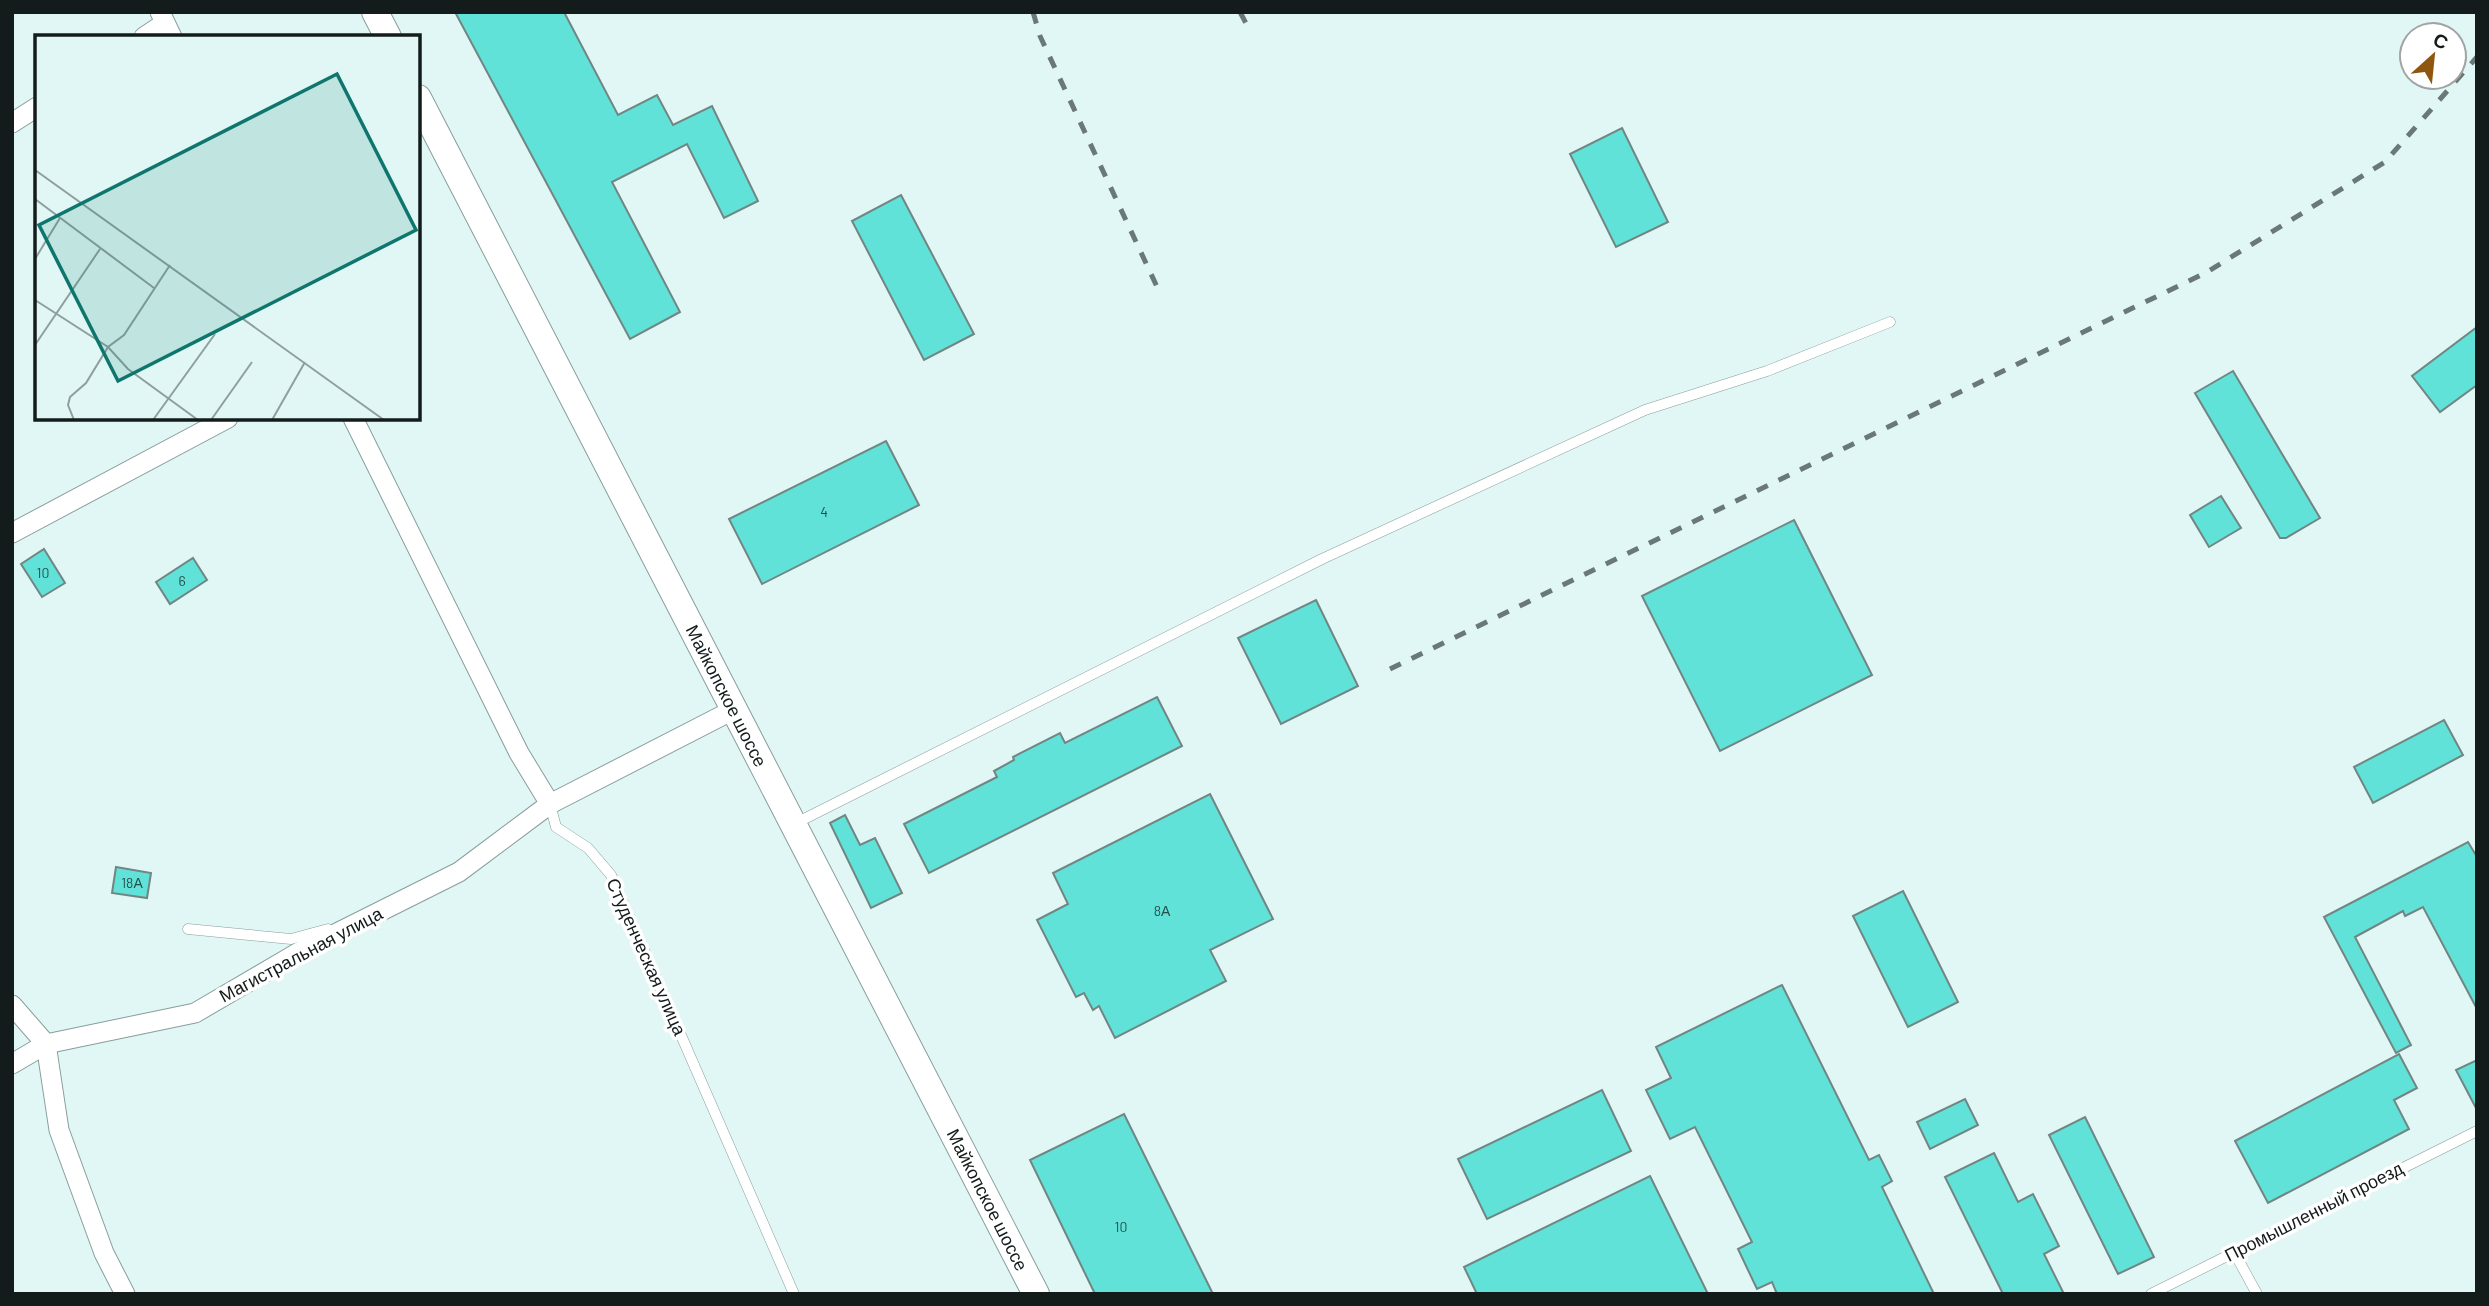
<svg xmlns="http://www.w3.org/2000/svg" width="2489" height="1306" font-family="Barlow,sans-serif">
	<style>
		.building { fill: #61e2d9; stroke: #718683; stroke-width: 2 }
		.lines { fill: none; stroke-linecap: round; stroke-linejoin: round }
		.lane-casing { stroke: #889e9c; stroke-width: 11 }
		.street-casing { stroke: #889e9c; stroke-width: 21 }
		.secondary-casing { stroke: #889e9c; stroke-width: 28 }
		.lane { stroke: #fff; stroke-width: 10 }
		.street { stroke: #fff; stroke-width: 19 }
		.secondary { stroke: #fff; stroke-width: 26 }
		.rail { stroke: #6a7877; stroke-width: 5; stroke-dasharray: 12 12; stroke-linecap: butt }
		.labels { text-anchor: middle; stroke-width: 7; stroke-linejoin: round; paint-order: stroke }
		.number-label { font-size: 14px; fill: #274e4a }
		.street-label { font-size: 18px; fill: #141c1b; stroke: #fff }
		.inset-road { fill: none; stroke: #8e9f9e; stroke-width: 2 }
		.view { fill: #0f766e; fill-opacity: 0.15; stroke: #0f766e; stroke-width: 3.5 }
		.inset-edge { fill: none; stroke: #141c1b; stroke-width: 3.5 }
	</style>
	<rect width="100%" height="100%" fill="#e0f7f5"/>
	<g class="building">
		<path d="M455 12H564L618 115 657 95 673 125 712 106 758 201 724 218 687 144 612 182 680 312 630 339Z"/>
		<path d="M1622 128 1668 222 1616 247 1570 154Z"/>
		<path d="M901 195 974 334 924 360 852 221Z"/>
		<path d="M2477 327V385L2440 412 2412 376Z"/>
		<path d="M2233 371 2320 518 2286 538H2280L2195 393Z"/>
		<path d="M886 441 919 505 762 584 729 519Z"/>
		<path d="M2221 496 2241 528 2209 547 2190 515Z"/>
		<path d="M1794 520 1872 675 1720 751 1642 596Z"/>
		<path d="M44 549 65 583 42 597 21 564Z"/>
		<path d="M193 558 207 580 170 604 156 582Z"/>
		<path d="M1316 600 1358 686 1281 724 1238 638Z"/>
		<path d="M1157 697 1182 746 929 873 904 824 997 777 994 771 1014 760 1013 757 1060 733 1065 743Z"/>
		<path d="M2444 720 2463 755 2373 803 2354 767Z"/>
		<path d="M1210 794 1273 919 1210 950 1226 981 1115 1038 1099 1006 1093 1010 1084 993 1076 997 1037 920 1068 904 1053 873Z"/>
		<path d="M845 815 860 845 875 838 902 893 871 908 830 823Z"/>
		<path d="M2468 842 2477 857V1009L2423 907 2405 916 2403 911 2355 937 2411 1045 2396 1053 2324 917Z"/>
		<path d="M116 867 151 873 147 898 112 893Z"/>
		<path d="M1903 891 1958 1002 1908 1027 1853 916Z"/>
		<path d="M1782 985 1869 1160 1879 1155 1892 1181 1882 1187 1934 1294H1777L1772 1282 1757 1289 1738 1249 1752 1242 1695 1127 1670 1139 1646 1090 1671 1078 1656 1047Z"/>
		<path d="M2399 1054 2417 1088 2394 1100 2409 1129 2268 1203 2235 1141Z"/>
		<path d="M2477 1060V1110L2456 1070Z"/>
		<path d="M1602 1090 1631 1151 1487 1219 1458 1159Z"/>
		<path d="M1965 1099 1978 1125 1930 1149 1917 1122Z"/>
		<path d="M1124 1114 1213 1294H1095L1030 1160Z"/>
		<path d="M2085 1117 2154 1257 2118 1274 2049 1135Z"/>
		<path d="M1994 1153 2018 1202 2033 1194 2059 1246 2044 1254 2064 1294H2003L1945 1177Z"/>
		<path d="M1650 1176 1708 1294H1477L1464 1267Z"/>
	</g>
	<g class="lines">
		<g class="lane-casing">
			<g id="lane">
				<path d="M550 804 556 827 588 848 611 875 794 1294"/>
				<path d="M796 823 1322 559 1645 410 1767 371 1890 322"/>
				<path d="M188 929 291 939 328 929"/>
				<path d="M2234 1252 2257 1294"/>
				<path d="M2151 1294 2477 1131"/>
			</g>
		</g>
		<g class="street-casing">
			<g id="street">
				<path d="M160 12 172 37"/>
				<path d="M144 37 165 23"/>
				<path d="M12 123 37 107"/>
				<path d="M353 418 519 753 550 804"/>
				<path d="M12 533 228 418"/>
				<path d="M12 1005 46 1044 59 1130 104 1253 125 1294"/>
				<path d="M12 1064 46 1044 195 1013 299 952 459 872 550 804 733 710"/>
			</g>
		</g>
		<g class="secondary-casing">
			<g id="secondary">
				<path d="M375 12 388 37"/>
				<path d="M418 98 1036 1294"/>
			</g>
		</g>
		<use href="#lane" class="lane"/>
		<use href="#street" class="street"/>
		<use href="#secondary" class="secondary"/>
		<g class="rail">
			<path d="M1033 12 1040 36 1159 291"/>
			<path d="M1240 12 1248 27"/>
			<path d="M1390 669 2207 272 2385 162 2477 57"/>
		</g>
	</g>
	<g class="labels">
		<g class="number-label">
			<text x="824" y="517">4</text>
			<text x="43" y="578">10</text>
			<text x="182" y="586">6</text>
			<text x="132" y="888">18А</text>
			<text x="1162" y="916">8А</text>
			<text x="1121" y="1232">10</text>
		</g>
		<g class="street-label">
			<text transform="translate(726 696) rotate(63)" y="6">Майкопское шоссе</text>
			<text transform="translate(301 955) rotate(-28)" y="6">Магистральная улица</text>
			<text transform="translate(646 957) rotate(66)" y="6">Студенческая улица</text>
			<text transform="translate(987 1200) rotate(63)" y="6">Майкопское шоссе</text>
			<text transform="translate(2314 1212) rotate(-27)" y="6">Промышленный проезд</text>
		</g>
	</g>
	<g transform="translate(35 35)">
		<rect width="385" height="385" fill="#e0f7f5"/>
		<path class="inset-road" d="M0 135 349 385M0 164 119 253M0 224 25 183M0 265 73 312 93 334 163 385M0 310 65 214M39 385 33 370 35 362 51 348 73 312 89 300 135 230M118 385 180 299M176 385 217 327M237 385 270 327"/>
		<path class="view" d="M302 39 381 195 83 346 4 190Z"/>
		<rect width="385" height="385" class="inset-edge"/>
	</g>
	<rect width="2489" height="1306" fill="none" stroke="#141c1b" stroke-width="28"/>
	<g transform="translate(2433 56) rotate(27)"><circle r="33" fill="#ffffff" stroke="#a1a4a4" stroke-width="2"/>
	<path d="M0-5L12 26L0 18L-12 26Z" fill="#8f5610"/>
	<text y="-10" font-size="19" font-weight="bold" text-anchor="middle" fill="#141c1b">С</text>
	</g>
</svg>
